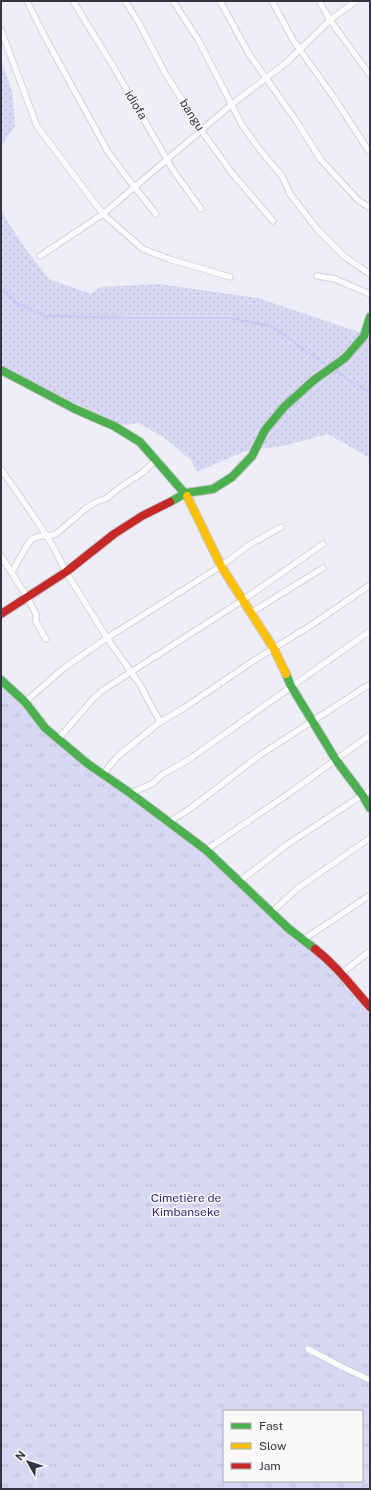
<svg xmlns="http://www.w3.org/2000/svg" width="371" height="1490" font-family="'Public Sans',sans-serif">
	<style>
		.grass { fill: url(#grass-tufts); fill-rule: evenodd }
		.park { fill: url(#park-dots) }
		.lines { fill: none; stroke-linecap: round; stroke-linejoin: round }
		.stream { stroke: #c9c8fb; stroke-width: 2 }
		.street-casing { stroke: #c9c9d2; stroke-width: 7 }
		.fast-casing { stroke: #c9c9d2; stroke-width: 10 }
		.slow-casing { stroke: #c9c9d2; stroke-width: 10 }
		.jam-casing { stroke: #c9c9d2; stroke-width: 10 }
		.street { stroke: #fcfcfe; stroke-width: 5.5 }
		.fast { stroke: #4caf50; stroke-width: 8 }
		.slow { stroke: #ffc107; stroke-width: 8 }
		.jam { stroke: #c62828; stroke-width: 8 }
		.labels { text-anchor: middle; stroke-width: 3; stroke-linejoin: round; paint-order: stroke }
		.street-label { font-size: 12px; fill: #343442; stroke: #f9f9f9 }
		.park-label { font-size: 12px; fill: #372a7a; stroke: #f9f9f9 }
	</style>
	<defs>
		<pattern id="grass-tufts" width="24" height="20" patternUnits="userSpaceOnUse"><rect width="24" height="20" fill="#d8d8f4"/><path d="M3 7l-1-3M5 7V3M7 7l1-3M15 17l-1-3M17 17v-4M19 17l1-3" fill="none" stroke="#babad2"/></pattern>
		<pattern id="park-dots" width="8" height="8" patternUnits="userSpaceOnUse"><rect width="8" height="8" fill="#d8d8f4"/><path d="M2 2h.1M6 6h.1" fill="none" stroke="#babad2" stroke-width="1.8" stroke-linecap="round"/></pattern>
	</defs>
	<rect width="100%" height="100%" fill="#eeeef6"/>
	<path class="grass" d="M1 680 45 728 206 850 370 999V1489H1ZM224 1411H362V1481H224Z"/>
	<g class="park">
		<path d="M1 61 12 91 15 126 1 147Z"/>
		<path d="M1 209 7 221 25 248 49 279 91 294 100 287 159 284 258 298 365 334 370 338V458L328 434 287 445 243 452 197 472 191 460 166 439 139 423 122 425 46 389 12 371 1 363Z"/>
	</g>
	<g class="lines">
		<g class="stream">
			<path d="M1 288 17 303 45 316 136 318H229L271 326 329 367"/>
			<path d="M332 369 370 393"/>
		</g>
		<g class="street-casing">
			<g id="street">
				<path d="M27 1 45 37 107 150 125 175 156 214"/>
				<path d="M73 1 113 66 173 170 201 209"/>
				<path d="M125 1 139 23 165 73 201 130 232 173 273 221"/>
				<path d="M173 1 199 41 242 125 260 150 282 176 290 194 318 230 345 257 370 274"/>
				<path d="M220 1 249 54 297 122 321 160 358 200 370 208"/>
				<path d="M272 1 293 40 335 99 370 153"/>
				<path d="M319 1 330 20 370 75"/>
				<path d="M1 30 37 126 103 214 143 249 169 259 230 277"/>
				<path d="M40 256 103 214 231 105 287 62 330 20 356 1"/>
				<path d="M317 276 335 279 370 294"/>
				<path d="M1 469 39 524 54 548 66 572 107 638 139 683 160 722"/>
				<path d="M1 556 27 597 36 614V622L46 639"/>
				<path d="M12 572 26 547 32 539 40 536H47L56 534 84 510 94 503 107 498 119 488 142 473 157 459"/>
				<path d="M252 612 323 568"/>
				<path d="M25 702 64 668 107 638 221 566 249 545 281 527"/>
				<path d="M58 739 93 699 103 690 243 600 323 544"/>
				<path d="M103 774 118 756 160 722 184 708 253 661 310 626 370 585"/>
				<path d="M130 793 152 784 163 774 188 760 370 631"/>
				<path d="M168 823 191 808 260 755 370 684"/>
				<path d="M206 850 291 792 370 735"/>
				<path d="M240 881 288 844 370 790"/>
				<path d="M272 912 298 888 370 838"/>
				<path d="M303 940 370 895"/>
				<path d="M342 973 370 951"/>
				<path d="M308 1349 342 1367 370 1380"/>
			</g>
		</g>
		<g class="fast-casing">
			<g id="fast">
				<path d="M1 370 75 409 114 426 140 442 187 496"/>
				<path d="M170 502 186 493 213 489 232 477 252 456 265 430 284 407 314 380 345 358 364 336 370 317"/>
				<path d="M286 674 291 686 336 760 363 796 370 808"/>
				<path d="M1 680 25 702 45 728 88 764 130 793 206 850 289 929 315 949"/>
			</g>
		</g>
		<g class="slow-casing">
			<path id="slow" d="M187 496 221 566 274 649 286 674"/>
		</g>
		<g class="jam-casing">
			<g id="jam">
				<path d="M1 614 66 572 114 534 142 516 170 502"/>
				<path d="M315 949C337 966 352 987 370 1007"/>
			</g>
		</g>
		<use href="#street" class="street"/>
		<use href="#fast" class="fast"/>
		<use href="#slow" class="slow"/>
		<use href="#jam" class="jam"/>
	</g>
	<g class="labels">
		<g class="street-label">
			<text transform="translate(136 105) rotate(59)" y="4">idiofa</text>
			<text transform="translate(192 115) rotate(57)" y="4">bangu</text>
		</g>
		<g class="park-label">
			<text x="186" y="1202">Cimetière de<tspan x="186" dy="14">Kimbanseke</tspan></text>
		</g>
	</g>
	<rect width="371" height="1490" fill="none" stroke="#343442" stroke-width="4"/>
	<rect x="223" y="1410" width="140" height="72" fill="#f9f9f9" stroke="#aaaab0"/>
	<rect x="231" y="1423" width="20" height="6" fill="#4caf50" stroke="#aaaab0"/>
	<text x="259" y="1430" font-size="12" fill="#343442">Fast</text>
	<rect x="231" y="1443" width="20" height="6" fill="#ffc107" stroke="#aaaab0"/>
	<text x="259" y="1450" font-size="12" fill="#343442">Slow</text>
	<rect x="231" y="1463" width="20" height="6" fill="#c62828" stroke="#aaaab0"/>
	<text x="259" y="1470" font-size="12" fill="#343442">Jam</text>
	<g transform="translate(28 1462) rotate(309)" stroke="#f9f9f9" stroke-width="3" paint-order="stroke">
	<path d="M0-3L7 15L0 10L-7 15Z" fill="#343442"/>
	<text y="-6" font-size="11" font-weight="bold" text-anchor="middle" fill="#343442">N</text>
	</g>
</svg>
